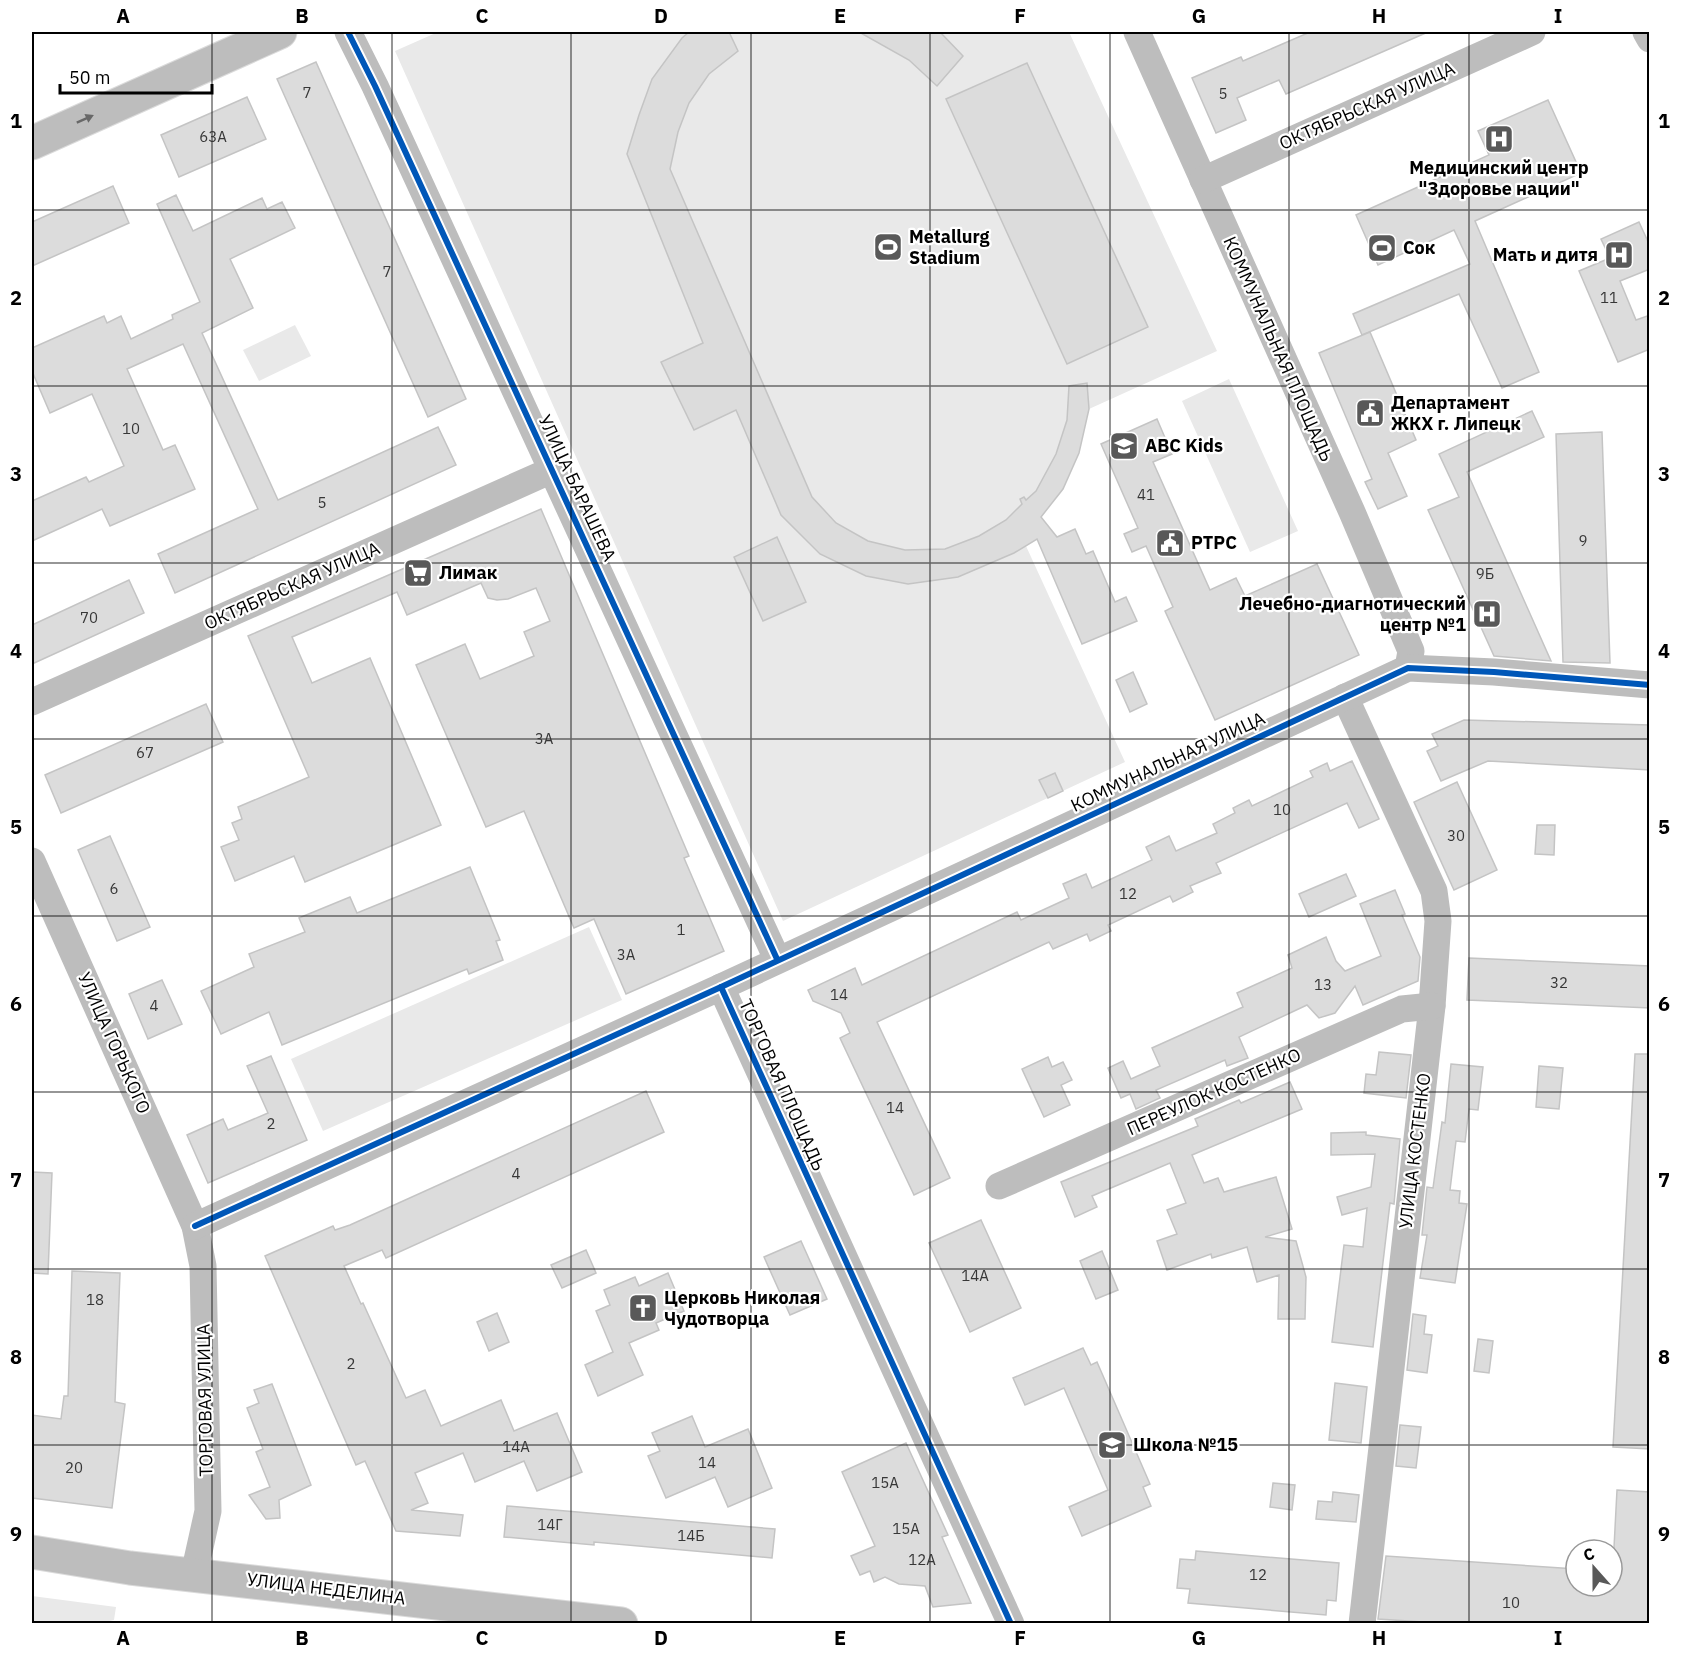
<svg xmlns="http://www.w3.org/2000/svg" width="1681" height="1655" font-family="'IBM Plex Sans',sans-serif">
	<style>
		.green { fill: #e9e9e9 }
		.building { fill: #dcdcdc; stroke: #c4c4c4; stroke-width: 1.5 }
		.lines { fill: none; stroke-linecap: round; stroke-linejoin: round }
		.major-casing { stroke: #dbdbdb; stroke-width: 35 }
		.minor { stroke: #bdbdbd; stroke-width: 27 }
		.major { stroke: #bdbdbd; stroke-width: 33 }
		.cycleway-casing { stroke: #fff; stroke-width: 10 }
		.cycleway { stroke: #0057b8; stroke-width: 6 }
		.oneway { fill: #686868 }
		.grid { fill: none; stroke: #000; stroke-width: 1.5; stroke-opacity: 0.55 }
		.labels { text-anchor: middle; stroke-width: 4.5; stroke-linejoin: round; paint-order: stroke }
		.number-label { font-size: 15px; fill: #373737 }
		.street-label { font-size: 18px; fill: #000; stroke: #fff }
		.poi-label { font-size: 18px; font-weight: bold; fill: #000; stroke: #fff; text-anchor: start }
		.neatline { fill: none; stroke: #000; stroke-width: 2 }
		.grid-label { font-size: 20px; text-anchor: middle; font-weight: bold; fill: #000 }
	</style>
	<rect width="100%" height="100%" fill="#fff"/>
	<g class="green">
		<path d="M438 32H1069L1217 351 1089 409 1079 453 1063 489 1041 517 1049 527 1026 546 1125 762 783 921 395 51Z"/>
		<path d="M295 325 311 356 259 381 243 350Z"/>
		<path d="M1229 379 1298 531 1250 552 1182 401Z"/>
		<path d="M589 927 622 1000 323 1131 291 1059Z"/>
		<path d="M32 1596 116 1607 114 1620 94 1624 32 1623Z"/>
	</g>
	<g class="building">
		<path d="M689 32H729L738 51 709 74 689 103 678 132 670 169 812 497 836 523 868 541 905 550 945 549 979 536 1006 520 1022 504 1020 499 1024 497 1026 500 1036 491 1056 454 1067 420 1069 386 1087 383 1089 409 1079 453 1063 489 1041 517 1057 537 1075 529 1086 554 1093 551 1115 602 1126 597 1137 621 1082 644 1037 539 1014 553 958 577 908 584 866 576 820 554 781 515 736 410 694 430 661 362 703 343 627 154 639 115 652 79 682 38Z"/>
		<path d="M859 32H940L963 56 937 86 909 60Z"/>
		<path d="M1310 32H1428L1286 94 1279 80 1237 98 1246 120 1216 133 1192 78 1241 57 1243 61Z"/>
		<path d="M316 62 466 399 428 417 277 79Z"/>
		<path d="M1027 63 1148 327 1067 364 946 99Z"/>
		<path d="M247 97 266 139 179 177 161 135Z"/>
		<path d="M1548 100 1581 173 1475 221 1539 372 1502 388 1459 294 1362 335 1353 314 1470 264 1454 230 1378 265 1356 215 1489 155 1478 131Z"/>
		<path d="M113 186 129 223 32 266V222Z"/>
		<path d="M176 195 193 231 262 198 267 209 282 202 295 228 230 259 253 308 202 333 278 500 438 427 456 465 175 593 158 554 258 509 183 344 127 369 163 450 175 445 195 489 110 526 102 509 32 541V501L86 477 89 482 124 466 92 394 50 413 32 371V348L104 316 107 323 121 316 131 339 173 319 172 315 200 302 157 204Z"/>
		<path d="M1639 222 1650 246V269L1620 281 1636 320 1650 315V349L1618 362 1579 271 1610 258 1601 239Z"/>
		<path d="M1370 332 1416 440 1388 453 1407 496 1378 509 1365 482 1372 479 1319 353Z"/>
		<path d="M1532 411 1544 437 1467 472 1551 661 1494 656 1428 510 1459 497 1439 454Z"/>
		<path d="M1157 419 1172 454 1153 462 1210 590 1236 578 1245 596 1317 564 1359 655 1215 720 1165 611 1173 607 1146 546 1132 552 1124 534 1138 528 1101 444Z"/>
		<path d="M1602 432 1610 663 1563 662 1556 434Z"/>
		<path d="M541 509 689 856 684 858 724 951 626 994 594 919 574 928 524 811 486 827 416 665 465 644 480 679 534 656 524 632 550 621 536 588 508 599 497 600 488 598 481 583 407 615 397 592 292 637 312 683 370 658 441 825 305 882 294 856 235 881 221 847 239 840 232 823 242 819 238 807 309 777 248 636Z"/>
		<path d="M777 537 806 602 763 621 734 557Z"/>
		<path d="M129 580 144 613 32 664V625Z"/>
		<path d="M1133 672 1147 704 1130 712 1116 680Z"/>
		<path d="M206 704 223 742 61 813 45 775Z"/>
		<path d="M1464 720 1650 725V770L1488 761 1441 781 1427 751 1438 746 1432 734Z"/>
		<path d="M1352 761 1379 819 1359 828 1347 803 1216 863 1221 873 1190 886 1193 892 1173 902 1170 896 1108 925 1111 931 1090 941 1087 934 1053 949 1049 942 877 1022 950 1178 914 1195 840 1038 850 1033 841 1013 813 1001 808 990 855 968 862 985 1017 912 1021 920 1069 898 1063 884 1086 874 1092 888 1152 860 1146 847 1169 836 1176 851 1217 833 1213 824 1235 813 1233 808 1249 800 1252 806 1313 777 1310 771 1327 763 1330 771Z"/>
		<path d="M1055 773 1063 791 1048 798 1039 780Z"/>
		<path d="M1457 782 1497 870 1454 890 1414 802Z"/>
		<path d="M1537 825H1555L1554 855 1535 854Z"/>
		<path d="M110 836 150 927 117 941 78 850Z"/>
		<path d="M470 867 500 940 496 941 503 960 469 974 467 969 282 1045 269 1012 221 1034 201 991 254 967 249 954 305 932 299 918 350 897 357 913Z"/>
		<path d="M1346 874 1356 896 1309 917 1299 894Z"/>
		<path d="M1395 890 1405 914 1402 915 1420 957 1418 981 1363 1005 1355 986 1335 1013 1319 1018 1307 1005 1239 1037 1248 1058 1227 1066 1225 1060 1156 1090 1160 1098 1136 1109 1130 1094 1121 1098 1108 1068 1123 1061 1131 1079 1160 1066 1152 1048 1243 1007 1237 993 1292 968 1288 955 1326 937 1336 961 1345 971 1381 956 1360 904Z"/>
		<path d="M1469 958 1650 966V1008L1467 1000Z"/>
		<path d="M162 980 182 1024 148 1039 129 994Z"/>
		<path d="M1379 1052 1411 1055 1406 1098 1364 1093 1366 1074 1376 1075Z"/>
		<path d="M1635 1054H1650V1449L1613 1447Z"/>
		<path d="M271 1056 307 1140 208 1183 187 1135 223 1119 228 1130 268 1113 247 1066Z"/>
		<path d="M1048 1057 1052 1067 1063 1062 1072 1080 1061 1085 1070 1105 1044 1117 1022 1069Z"/>
		<path d="M1451 1064 1483 1067 1478 1110 1469 1109 1465 1142 1456 1141 1450 1190 1460 1191 1459 1203 1467 1204 1455 1283 1420 1278 1427 1235H1422L1427 1187 1433 1188 1442 1122 1445 1123Z"/>
		<path d="M1539 1066 1563 1068 1559 1109 1536 1107Z"/>
		<path d="M1290 1082 1302 1109 1192 1155 1204 1183 1218 1178 1224 1192 1276 1177 1292 1229 1265 1237 1296 1241 1306 1277 1305 1319H1278L1279 1275 1257 1282 1247 1247 1212 1258 1211 1254 1167 1270 1157 1241 1177 1234 1167 1210 1186 1203 1170 1163 1092 1196 1097 1207 1075 1217 1061 1182 1198 1126 1195 1119 1239 1100 1241 1103Z"/>
		<path d="M646 1091 664 1132 386 1258 382 1250 344 1266 361 1304 363 1303 406 1398 425 1390 441 1426 501 1400 514 1431 557 1413 582 1472 537 1491 524 1461 475 1482 463 1453 415 1473 428 1503 411 1510 463 1515 460 1536 396 1531 365 1461 356 1465 265 1256 333 1226 335 1230 350 1225Z"/>
		<path d="M1366 1132V1135L1400 1139 1394 1204 1390 1203 1373 1347 1332 1342 1344 1245 1363 1247 1367 1208 1342 1215 1337 1197 1371 1187 1375 1154 1331 1155V1133Z"/>
		<path d="M32 1172 52 1173 48 1274 32 1273Z"/>
		<path d="M981 1220 1021 1308 970 1332 929 1243Z"/>
		<path d="M801 1241 827 1299 790 1315 764 1257Z"/>
		<path d="M586 1250 596 1273 562 1288 551 1265Z"/>
		<path d="M1102 1251 1118 1290 1096 1299 1080 1261Z"/>
		<path d="M72 1271 120 1273 115 1402 125 1404 112 1508 32 1498V1415L61 1419 64 1396H68Z"/>
		<path d="M668 1273 684 1311 656 1323 659 1330 629 1343 643 1375 598 1396 585 1365 613 1352 596 1311 610 1305 604 1290 635 1277 639 1286Z"/>
		<path d="M497 1313 509 1342 489 1351 477 1322Z"/>
		<path d="M1413 1314 1426 1316 1424 1334 1432 1335 1427 1373 1407 1370Z"/>
		<path d="M1478 1339 1493 1341 1489 1373 1474 1371Z"/>
		<path d="M1083 1348 1091 1365 1097 1362 1150 1484 1143 1487 1151 1506 1082 1536 1069 1507 1108 1490 1064 1388 1025 1405 1013 1378Z"/>
		<path d="M1335 1383 1367 1387 1361 1443 1329 1440Z"/>
		<path d="M272 1384 311 1485 279 1500 280 1518 266 1519 249 1495 270 1487 256 1452 263 1449 247 1408 259 1403 254 1390Z"/>
		<path d="M692 1416 705 1447 748 1429 772 1488 728 1507 715 1477 666 1498 648 1456 660 1451 652 1433Z"/>
		<path d="M1400 1425 1421 1427 1416 1468 1396 1466Z"/>
		<path d="M906 1443 948 1535 942 1537 971 1603 933 1607 925 1586 899 1584 885 1577 874 1582 870 1571 860 1575 851 1556 875 1546 842 1472Z"/>
		<path d="M1273 1483 1295 1485 1292 1510 1270 1507Z"/>
		<path d="M1617 1490 1650 1492V1623H1439L1378 1619 1386 1556 1576 1569V1586H1612Z"/>
		<path d="M1333 1492 1359 1495 1356 1522 1316 1519 1318 1501 1332 1502Z"/>
		<path d="M507 1506 775 1529 772 1558 594 1542V1545L504 1537Z"/>
		<path d="M1196 1551 1339 1563 1336 1601 1327 1600 1326 1615 1188 1603 1190 1589 1177 1588 1180 1559 1195 1560Z"/>
	</g>
	<g class="lines">
		<g class="major-casing">
			<g id="major">
				<path d="M32 143 280 32"/>
				<path d="M32 1552 130 1568 621 1624"/>
			</g>
		</g>
		<g class="minor">
			<path d="M348 32 375 86 777 959"/>
			<path d="M1137 32 1352 512 1411 651 1408 668"/>
			<path d="M1646 32 1650 39"/>
			<path d="M1203 180 1532 32"/>
			<path d="M1345 697 1434 891 1438 921 1432 1006 1362 1624"/>
			<path d="M32 702 552 470"/>
			<path d="M32 861 195 1226 203 1266 208 1511 194 1574"/>
			<path d="M721 987 1408 668 1494 672 1650 685"/>
			<path d="M999 1186 1402 1009 1432 1006"/>
			<path d="M195 1226 721 987 1011 1624"/>
		</g>
		<use href="#major" class="major"/>
		<g class="cycleway-casing">
			<g id="cycleway">
				<path d="M348 32 375 86 777 959"/>
				<path d="M721 987 1408 668 1494 672 1650 685"/>
				<path d="M195 1226 721 987 1011 1624"/>
			</g>
		</g>
		<use href="#cycleway" class="cycleway"/>
	</g>
	<defs><path id="oneway-solid" d="M-6-.8H1V-3.2L6.5 0L1 3.2V.8H-6Z" transform="scale(1.5)"/></defs>
	<use class="oneway" href="#oneway-solid" transform="translate(85 119) rotate(-24)"/>
	<path class="grid" d="M212 32V1624M392 32V1624M571 32V1624M751 32V1624M930 32V1624M1110 32V1624M1289 32V1624M1469 32V1624M32 210H1650M32 386H1650M32 563H1650M32 739H1650M32 916H1650M32 1092H1650M32 1269H1650M32 1445H1650"/>
	<defs>
		<g id="hospital-square" transform="scale(1.5)"><rect x="-9" y="-9" width="18" height="18" rx="4" fill="#595959" stroke="#fff"/><path d="M-5-5h3v3.5h4V-5h3V5h-3V1.5h-4V5h-3Z" fill="#fff"/></g>
		<g id="stadium-square" transform="scale(1.5)"><rect x="-9" y="-9" width="18" height="18" rx="4" fill="#595959" stroke="#fff"/><path d="M0-5a6.5 5 0 1 0 0 10a6.5 5 0 1 0 0-10ZM-3.5-1.8h7v3.6h-7Z" fill="#fff"/></g>
		<g id="civic-square" transform="scale(1.5)"><rect x="-9" y="-9" width="18" height="18" rx="4" fill="#595959" stroke="#fff"/><path d="M-.6-6.5H3V-4.5H.6V-3L4-1V1h2V6H-6V1h2V-1L-.6-3ZM-1.2 2.5V6h2.4V2.5Z" fill="#fff"/></g>
		<g id="school-square" transform="scale(1.5)"><rect x="-9" y="-9" width="18" height="18" rx="4" fill="#595959" stroke="#fff"/><path d="M0-5L7-2L0 1L-7-2ZM-4 1L0 2.5L4 1V4Q0 6-4 4Z" fill="#fff"/></g>
		<g id="supermarket-square" transform="scale(1.5)"><rect x="-9" y="-9" width="18" height="18" rx="4" fill="#595959" stroke="#fff"/><path d="M-6-5.5h2.5l.6 2H6L4.5 2H-2.5L-4.4-4H-6ZM-1.5 3.2a1.3 1.3 0 1 0 .1 0ZM3 3.2a1.3 1.3 0 1 0 .1 0Z" fill="#fff"/></g>
		<g id="church-square" transform="scale(1.5)"><rect x="-9" y="-9" width="18" height="18" rx="4" fill="#595959" stroke="#fff"/><path d="M-1.2-6h2.4v3.5h3.3v2.4h-3.3V6h-2.4V-.1h-3.3v-2.4h3.3Z" fill="#fff"/></g>
	</defs>
	<g fill-rule="evenodd">
		<use href="#hospital-square" x="1499" y="139"/>
		<use href="#stadium-square" x="888" y="247"/>
		<use href="#stadium-square" x="1382" y="248"/>
		<use href="#hospital-square" x="1619" y="255"/>
		<use href="#civic-square" x="1370" y="413"/>
		<use href="#school-square" x="1124" y="446"/>
		<use href="#civic-square" x="1170" y="543"/>
		<use href="#supermarket-square" x="418" y="573"/>
		<use href="#hospital-square" x="1487" y="614"/>
		<use href="#church-square" x="643" y="1308"/>
		<use href="#school-square" x="1112" y="1445"/>
	</g>
	<g class="labels">
		<g class="number-label">
			<text x="307" y="98">7</text>
			<text x="1223" y="99">5</text>
			<text x="213" y="142">63А</text>
			<text x="387" y="277">7</text>
			<text x="1609" y="303">11</text>
			<text x="131" y="434">10</text>
			<text x="1146" y="500">41</text>
			<text x="322" y="508">5</text>
			<text x="1583" y="546">9</text>
			<text x="1485" y="579">9Б</text>
			<text x="89" y="623">70</text>
			<text x="544" y="744">3А</text>
			<text x="145" y="758">67</text>
			<text x="1282" y="815">10</text>
			<text x="1456" y="841">30</text>
			<text x="114" y="894">6</text>
			<text x="1128" y="899">12</text>
			<text x="681" y="935">1</text>
			<text x="626" y="960">3А</text>
			<text x="1559" y="988">32</text>
			<text x="1323" y="990">13</text>
			<text x="839" y="1000">14</text>
			<text x="154" y="1011">4</text>
			<text x="895" y="1113">14</text>
			<text x="271" y="1129">2</text>
			<text x="516" y="1179">4</text>
			<text x="975" y="1281">14А</text>
			<text x="95" y="1305">18</text>
			<text x="351" y="1369">2</text>
			<text x="516" y="1452">14А</text>
			<text x="707" y="1468">14</text>
			<text x="74" y="1473">20</text>
			<text x="885" y="1488">15А</text>
			<text x="550" y="1530">14Г</text>
			<text x="906" y="1534">15А</text>
			<text x="691" y="1541">14Б</text>
			<text x="922" y="1565">12А</text>
			<text x="1258" y="1580">12</text>
			<text x="1511" y="1608">10</text>
		</g>
		<g class="street-label">
			<text transform="translate(1367 106) rotate(-24)" y="6">ОКТЯБРЬСКАЯ УЛИЦА</text>
			<text transform="translate(1278 349) rotate(66)" y="6">КОММУНАЛЬНАЯ ПЛОЩАДЬ</text>
			<text transform="translate(577 488) rotate(65)" y="6">УЛИЦА БАРАШЕВА</text>
			<text transform="translate(292 586) rotate(-24)" y="6">ОКТЯБРЬСКАЯ УЛИЦА</text>
			<text transform="translate(1168 762) rotate(-25)" y="6">КОММУНАЛЬНАЯ УЛИЦА</text>
			<text transform="translate(114 1043) rotate(66)" y="6">УЛИЦА ГОРЬКОГО</text>
			<text transform="translate(782 1085) rotate(66)" y="6">ТОРГОВАЯ ПЛОЩАДЬ</text>
			<text transform="translate(1214 1092) rotate(-24)" y="6">ПЕРЕУЛОК КОСТЕНКО</text>
			<text transform="translate(1415 1151) rotate(-83)" y="6">УЛИЦА КОСТЕНКО</text>
			<text transform="translate(205 1400) rotate(-91)" y="6">ТОРГОВАЯ УЛИЦА</text>
			<text transform="translate(326 1589) rotate(7)" y="6">УЛИЦА НЕДЕЛИНА</text>
		</g>
		<g class="poi-label">
			<text x="1499" y="174" text-anchor="middle">Медицинский центр<tspan x="1499" dy="21">"Здоровье нации"</tspan></text>
			<text x="909" y="243">Metallurg<tspan x="909" dy="21">Stadium</tspan></text>
			<text x="1403" y="254">Сок</text>
			<text x="1598" y="261" text-anchor="end">Мать и дитя</text>
			<text x="1391" y="409">Департамент<tspan x="1391" dy="21">ЖКХ г. Липецк</tspan></text>
			<text x="1145" y="452">ABC Kids</text>
			<text x="1191" y="549">РТРС</text>
			<text x="439" y="579">Лимак</text>
			<text x="1466" y="610" text-anchor="end">Лечебно-диагнотический<tspan x="1466" dy="21">центр №1</tspan></text>
			<text x="664" y="1304">Церковь Николая<tspan x="664" dy="21">Чудотворца</tspan></text>
			<text x="1133" y="1451">Школа №15</text>
		</g>
	</g>
	<rect width="1681" height="1655" fill="none" stroke="#ffffff" stroke-width="66"/>
	<g transform="translate(1594 1568) rotate(339)"><circle r="28" fill="#ffffff" stroke="#999999" stroke-width="1.5"/>
	<path d="M0-4.5L10 22L0 15L-10 22Z" fill="#595959"/>
	<text y="-9" font-size="16" font-weight="bold" text-anchor="middle" fill="#000000">С</text>
	</g>
	<path d="M60 84v9h152v-9" fill="none" stroke="#000000" stroke-width="3"/>
	<text x="69" y="84" font-size="18" fill="#000000" stroke="#ffffff" stroke-width="4.5" paint-order="stroke">50 m</text>
	<rect x="33" y="33" width="1615" height="1589" class="neatline"/>
	<g class="grid-label">
		<text x="123" y="23">A</text>
		<text x="302" y="23">B</text>
		<text x="482" y="23">C</text>
		<text x="661" y="23">D</text>
		<text x="840" y="23">E</text>
		<text x="1020" y="23">F</text>
		<text x="1199" y="23">G</text>
		<text x="1379" y="23">H</text>
		<text x="1558" y="23">I</text>
		<text x="16" y="128">1</text>
		<text x="1664" y="128">1</text>
		<text x="16" y="305">2</text>
		<text x="1664" y="305">2</text>
		<text x="16" y="481">3</text>
		<text x="1664" y="481">3</text>
		<text x="16" y="658">4</text>
		<text x="1664" y="658">4</text>
		<text x="16" y="834">5</text>
		<text x="1664" y="834">5</text>
		<text x="16" y="1011">6</text>
		<text x="1664" y="1011">6</text>
		<text x="16" y="1187">7</text>
		<text x="1664" y="1187">7</text>
		<text x="16" y="1364">8</text>
		<text x="1664" y="1364">8</text>
		<text x="16" y="1541">9</text>
		<text x="1664" y="1541">9</text>
		<text x="123" y="1645">A</text>
		<text x="302" y="1645">B</text>
		<text x="482" y="1645">C</text>
		<text x="661" y="1645">D</text>
		<text x="840" y="1645">E</text>
		<text x="1020" y="1645">F</text>
		<text x="1199" y="1645">G</text>
		<text x="1379" y="1645">H</text>
		<text x="1558" y="1645">I</text>
	</g>
</svg>
